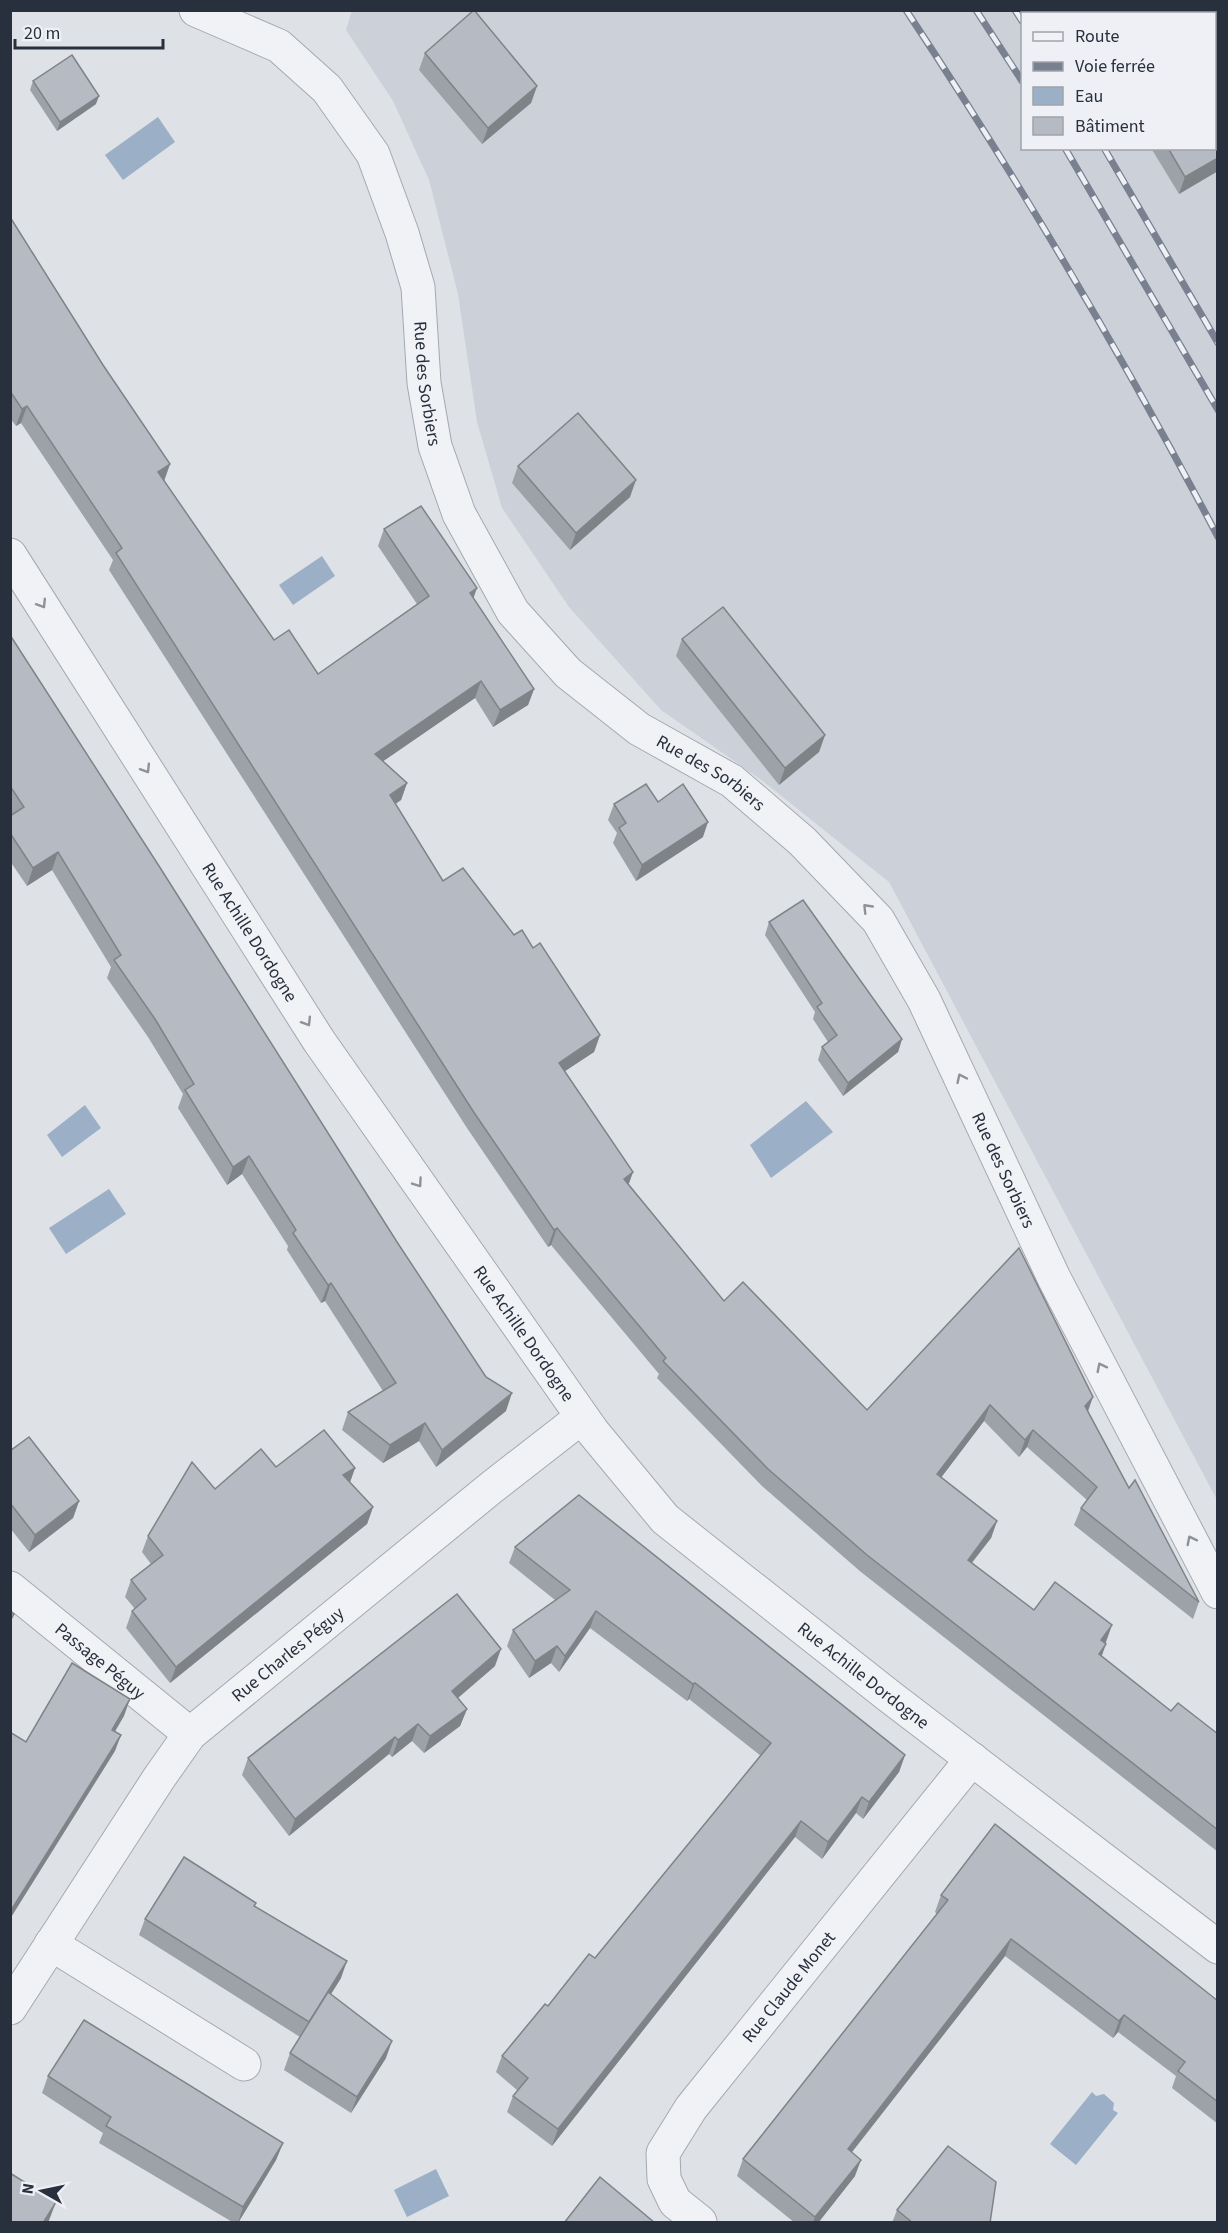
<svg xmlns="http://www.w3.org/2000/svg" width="1228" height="2233" font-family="'Source Sans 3',sans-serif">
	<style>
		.built { fill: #ccd1d9 }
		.water { fill: #9bafc6 }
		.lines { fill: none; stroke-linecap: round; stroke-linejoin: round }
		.minor-casing { stroke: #a4a9b1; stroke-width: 35 }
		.minor { stroke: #f1f2f6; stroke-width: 33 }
		.rail-casing { stroke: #798190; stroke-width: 7 }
		.rail { stroke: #eef0f5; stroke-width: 4.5; stroke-dasharray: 14; stroke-linecap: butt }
		.wall { fill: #9da1a8 }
		.shaded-wall { fill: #7f8388 }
		.building { fill: #b6bbc3; stroke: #7f8388; stroke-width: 1.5 }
		.oneway { stroke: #8c919a }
		.labels { text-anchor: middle; stroke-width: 4.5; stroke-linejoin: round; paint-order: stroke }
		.street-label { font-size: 18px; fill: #28303d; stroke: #eef0f5 }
	</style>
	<rect width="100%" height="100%" fill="#dee2e7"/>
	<path class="built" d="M352 10H1167L1169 13 1022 14V148H1214L1217 116V1500L889 882 760 779 661 710 569 607 502 508 477 422 458 294 429 180 393 101 346 30Z"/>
	<g class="water">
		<path d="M158 117 175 142 123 180 105 155Z"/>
		<path d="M322 556 335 576 293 605 279 585Z"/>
		<path d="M806 1101 833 1132 771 1178 750 1145Z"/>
		<path d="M85 1105 101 1128 62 1157 47 1135Z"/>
		<path d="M109 1189 126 1214 66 1254 49 1228Z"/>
		<path d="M1092 2092 1096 2096 1104 2094 1114 2103 1113 2110 1118 2113 1076 2165 1050 2144Z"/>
		<path d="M436 2169 449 2196 407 2217 394 2190Z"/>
	</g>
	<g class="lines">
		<g class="minor-casing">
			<g id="minor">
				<path id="s1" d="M196 10 279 46 327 89 373 154 402 233 418 287 424 383 435 446 459 514 513 612 568 673 639 729 732 781 802 841 878 920 924 1000 1054 1278 1218 1592"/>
				<path id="s2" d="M10 555 319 1041 593 1432 665 1519 889 1696 1218 1947"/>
				<path id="s3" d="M10 1588 190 1734"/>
				<path d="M51 1944 244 2064"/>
				<path id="s4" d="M10 2008 159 1778 190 1734 492 1487 582 1417"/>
				<path id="s5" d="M700 2222 675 2202 664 2179 663 2153 691 2108 972 1759"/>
			</g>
		</g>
		<use href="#minor" class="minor"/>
		<g class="rail-casing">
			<g id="rail">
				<path d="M906 10C1019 181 1123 356 1218 537"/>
				<path d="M976 10 1022 81"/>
				<path d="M1015 10 1022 21"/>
				<path d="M1065 148 1218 410"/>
				<path d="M1104 148 1218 343"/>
			</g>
		</g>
		<use href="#rail" class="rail"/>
	</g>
	<g class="wall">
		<path d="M1068 10H1184L1186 14H1070Z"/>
		<path d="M425 53 537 86 531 103 482 144 419 70Z"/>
		<path d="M33 81 96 104 57 131 30 90Z"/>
		<path d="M1218 89V171L1179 194 1151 148H1215Z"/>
		<path d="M10 217 103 365 170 464 164 481 274 640 318 674 417 604 378 546 384 529 473 599 534 689 528 705 493 727 475 698 383 761 407 783 401 800 395 804 443 881 514 935 533 948 600 1035 594 1052 565 1071 633 1172 628 1185 724 1301 867 1410 1019 1248 1088 1411 1129 1488 1199 1602 1193 1619 1074 1525 1081 1508 1087 1500 1027 1447 1019 1457 984 1421 941 1477 997 1521 991 1538 972 1563 1034 1610 1106 1642 1101 1656 1171 1711 1218 1734V1852L861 1572 762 1486 657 1378 659 1374 551 1245 548 1247 467 1128 109 570 113 560 21 423 16 426 10 418Z"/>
		<path d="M518 466 630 497 570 550 512 483Z"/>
		<path d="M10 635 397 1242 506 1411 436 1467 419 1441 383 1463 342 1430 348 1412 383 1391 325 1301 321 1303 287 1250 288 1246 242 1174 227 1185 178 1108 183 1094 148 1037 107 978 111 967 52 870 27 886 10 861Z"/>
		<path d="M682 639 825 735 819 752 779 785 676 656Z"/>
		<path d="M658 802 703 837 636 881 613 843 617 833 608 820 614 804Z"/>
		<path d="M769 922 902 1039 898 1052 843 1096 818 1060 822 1047 828 1042 813 1019 815 1012 765 935Z"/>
		<path d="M10 1451 79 1501 73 1518 29 1552 10 1528Z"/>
		<path d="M276 1467 355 1468 350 1482 373 1507 367 1524 170 1683 126 1628 132 1611 135 1609 125 1597 131 1580 151 1564 142 1552 148 1536 215 1489Z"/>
		<path d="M515 1547 905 1755 899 1772 863 1819 856 1813 822 1859 795 1837 552 2146 507 2112 513 2096 517 2090 496 2072 502 2056 548 2006 595 1958 761 1756 689 1699 687 1701 590 1628 559 1672 551 1663 529 1678 507 1646 513 1630 555 1600 509 1563Z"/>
		<path d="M495 1666 458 1698 467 1709 460 1726 424 1753 412 1741 392 1757 389 1754 289 1836 242 1775 248 1758Z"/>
		<path d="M941 1895 1218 2001V2124L1172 2088 1176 2076 1118 2032 1113 2038 1005 1956 852 2152 855 2176 818 2223H795L737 2176 743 2159 937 1914 935 1912Z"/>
		<path d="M255 1906 341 1978 331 1994 386 2058 351 2113 284 2070 290 2053 300 2037 139 1935 145 1919Z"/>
		<path d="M48 2076 283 2143 276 2160 238 2223H234L99 2143 103 2133 42 2093Z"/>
		<path d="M897 2210 990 2223H892Z"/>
	</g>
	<g class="shaded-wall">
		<path d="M537 86 531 103 482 144 488 128Z"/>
		<path d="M99 96 96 104 57 131 60 122Z"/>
		<path d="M1218 158V171L1179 194 1185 177Z"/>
		<path d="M27 406 21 423 16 426 22 409Z"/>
		<path d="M170 464 164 481 158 472Z"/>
		<path d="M636 480 630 497 570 550 576 533Z"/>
		<path d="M477 588 471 605 470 593Z"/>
		<path d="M481 681 475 698 369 771 375 754Z"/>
		<path d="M534 689 528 705 493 727 500 710Z"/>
		<path d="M825 735 819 752 779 785 785 768Z"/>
		<path d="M407 783 401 800 384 812 390 795Z"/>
		<path d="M708 822 703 837 636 881 642 865Z"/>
		<path d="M58 852 52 870 27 886 33 868Z"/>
		<path d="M600 1035 594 1052 553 1079 559 1063Z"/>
		<path d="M902 1039 898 1052 843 1096 848 1083Z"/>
		<path d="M249 1156 242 1174 227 1185 233 1167Z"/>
		<path d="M633 1172 627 1189 624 1179Z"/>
		<path d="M557 1228 551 1245 548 1247 554 1230Z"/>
		<path d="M331 1283 325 1301 321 1303 328 1285Z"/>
		<path d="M512 1393 506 1411 436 1467 442 1450Z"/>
		<path d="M1093 1397 1087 1414 1085 1406Z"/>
		<path d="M990 1405 984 1421 931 1491 937 1474Z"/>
		<path d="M425 1423 419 1441 383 1463 390 1445Z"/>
		<path d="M1033 1430 1027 1447 1019 1457 1025 1440Z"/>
		<path d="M355 1468 349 1485 343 1475Z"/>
		<path d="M79 1501 73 1518 29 1552 35 1535Z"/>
		<path d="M373 1507 367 1524 170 1683 176 1667Z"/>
		<path d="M997 1521 991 1538 961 1576 968 1560Z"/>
		<path d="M596 1611 590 1628 559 1672 565 1656Z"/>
		<path d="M1112 1625 1106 1642 1095 1656 1101 1640Z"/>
		<path d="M1106 1644 1100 1661 1099 1654Z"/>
		<path d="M557 1646 551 1663 529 1678 535 1661Z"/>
		<path d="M501 1649 495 1666 446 1708 452 1691Z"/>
		<path d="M695 1683 689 1699 687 1701 693 1684Z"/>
		<path d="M130 1699 124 1716 106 1747 112 1730Z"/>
		<path d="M467 1709 460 1726 424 1753 430 1736Z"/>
		<path d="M418 1724 412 1741 392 1757 398 1740Z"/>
		<path d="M121 1735 115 1751 10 1919V1912Z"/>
		<path d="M395 1737 389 1754 289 1836 295 1819Z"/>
		<path d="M905 1755 899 1772 863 1819 869 1802Z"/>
		<path d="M862 1797 856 1813 822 1859 828 1842Z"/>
		<path d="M801 1821 795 1837 552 2146 558 2129Z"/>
		<path d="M1011 1939 1005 1956 841 2166 848 2149Z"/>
		<path d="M347 1961 341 1978 303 2039 309 2022Z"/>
		<path d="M1124 2015 1118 2032 1113 2038 1119 2021Z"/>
		<path d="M392 2041 386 2058 351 2113 357 2097Z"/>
		<path d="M283 2143 276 2160 238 2223 243 2207Z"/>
		<path d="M861 2160 855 2176 818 2223H813L815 2217Z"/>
		<path d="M56 2202 48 2223H43Z"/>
	</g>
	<g class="building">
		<path d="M474 10 537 86 488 128 425 53Z"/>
		<path d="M1084 10H1184L1186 14H1086Z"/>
		<path d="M72 55 99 96 60 122 33 81Z"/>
		<path d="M1215 84 1218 89V158L1185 177 1168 148H1215Z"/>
		<path d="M10 217 103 365 170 464 158 472 274 640 289 630 318 674 429 596 384 529 421 506 477 588 470 593 534 689 500 710 481 681 375 754 407 783 390 795 443 881 463 868 514 935 522 930 533 948 540 943 600 1035 559 1063 633 1172 624 1179 724 1301 743 1282 867 1410 1019 1248 1093 1397 1085 1406 1129 1488 1135 1480 1199 1602 1081 1508 1097 1487 1033 1430 1025 1440 990 1405 937 1474 997 1521 968 1560 1034 1610 1055 1582 1112 1625 1101 1640 1106 1644 1099 1654 1171 1711 1178 1703 1218 1734V1830L867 1555 768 1469 663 1361 666 1358 557 1228 554 1230 473 1111 116 553 122 548 27 406 22 409 10 391Z"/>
		<path d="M578 413 636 480 576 533 518 466Z"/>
		<path d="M723 607 825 735 785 768 682 639Z"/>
		<path d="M10 635 159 866 397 1242 486 1377 512 1393 442 1450 425 1423 390 1445 348 1412 396 1383 331 1283 328 1285 293 1233 296 1230 249 1156 233 1167 185 1090 194 1084 155 1019 114 960 121 955 58 852 33 868 10 833V816L24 807 10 786Z"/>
		<path d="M646 784 658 802 683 784 708 822 642 865 619 828 626 823 614 804Z"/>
		<path d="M803 900 902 1039 848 1083 822 1047 837 1035 817 1007 822 1003 769 922Z"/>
		<path d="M324 1430 355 1468 343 1475 373 1507 176 1667 132 1611 146 1599 131 1580 163 1555 148 1536 192 1462 215 1489 261 1449 276 1467Z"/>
		<path d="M29 1437 79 1501 35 1535 10 1503V1451Z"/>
		<path d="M579 1495 905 1755 869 1802 862 1797 828 1842 801 1821 558 2129 513 2096 528 2078 502 2056 545 2004 548 2006 589 1954 595 1958 771 1743 695 1683 693 1684 596 1611 565 1656 557 1646 535 1661 513 1630 570 1590 515 1547Z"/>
		<path d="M457 1594 501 1649 452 1691 467 1709 430 1736 418 1724 398 1740 395 1737 295 1819 248 1758Z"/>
		<path d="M10 1612 14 1614 10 1621Z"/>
		<path d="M72 1663 130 1699 112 1730 121 1735 10 1912V1732L26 1742Z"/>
		<path d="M995 1824 1218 2001V2102L1178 2071 1185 2062 1124 2015 1119 2021 1011 1939 848 2149 861 2160 815 2217 743 2159 948 1900 941 1895Z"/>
		<path d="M184 1857 256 1903 254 1906 347 1961 309 2022 145 1919Z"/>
		<path d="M328 1992 392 2041 357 2097 290 2053Z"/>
		<path d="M84 2020 283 2143 243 2207 106 2126 111 2117 48 2076Z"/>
		<path d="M948 2146 996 2182 990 2223H913L897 2210Z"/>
		<path d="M10 2173 56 2202 43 2223H10Z"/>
		<path d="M600 2177 655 2223H564Z"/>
	</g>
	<defs><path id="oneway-chevron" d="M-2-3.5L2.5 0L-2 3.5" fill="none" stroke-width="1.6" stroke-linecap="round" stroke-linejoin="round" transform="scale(1.5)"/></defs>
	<g class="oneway">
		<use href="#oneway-chevron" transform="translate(42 604) rotate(58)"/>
		<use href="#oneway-chevron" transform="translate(146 769) rotate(58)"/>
		<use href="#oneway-chevron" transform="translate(867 908) rotate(-134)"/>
		<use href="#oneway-chevron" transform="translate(307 1022) rotate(58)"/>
		<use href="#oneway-chevron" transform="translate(961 1078) rotate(-115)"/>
		<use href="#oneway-chevron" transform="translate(418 1183) rotate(55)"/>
		<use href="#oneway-chevron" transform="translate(1101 1367) rotate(-117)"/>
		<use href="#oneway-chevron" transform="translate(1191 1540) rotate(-117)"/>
	</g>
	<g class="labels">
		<g class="street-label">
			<text dy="6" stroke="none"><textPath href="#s1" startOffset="472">Rue des Sorbiers</textPath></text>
			<text dy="6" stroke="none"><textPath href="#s1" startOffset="976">Rue des Sorbiers</textPath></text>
			<text dy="6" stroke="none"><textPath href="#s2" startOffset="447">Rue Achille Dordogne</textPath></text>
			<text dy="6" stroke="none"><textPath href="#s1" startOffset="1480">Rue des Sorbiers</textPath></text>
			<text dy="6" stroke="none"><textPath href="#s2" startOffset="933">Rue Achille Dordogne</textPath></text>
			<text dy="6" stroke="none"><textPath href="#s4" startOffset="454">Rue Charles Péguy</textPath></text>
			<text dy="6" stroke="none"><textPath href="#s3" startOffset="116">Passage Péguy</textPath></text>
			<text dy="6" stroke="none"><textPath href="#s2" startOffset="1419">Rue Achille Dordogne</textPath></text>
			<text dy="6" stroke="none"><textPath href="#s5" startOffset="292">Rue Claude Monet</textPath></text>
		</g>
	</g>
	<rect width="1228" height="2233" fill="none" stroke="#28303d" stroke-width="24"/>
	<rect x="1021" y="12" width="195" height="138" fill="#eef0f5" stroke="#9fa3ab" stroke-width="1.5"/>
	<rect x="1033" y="32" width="30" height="9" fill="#f1f2f6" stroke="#9fa3ab" stroke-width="1.5"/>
	<text x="1075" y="42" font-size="18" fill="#28303d">Route</text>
	<rect x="1033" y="62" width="30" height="9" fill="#798190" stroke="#9fa3ab" stroke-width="1.5"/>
	<text x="1075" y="72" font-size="18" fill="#28303d">Voie ferrée</text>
	<rect x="1033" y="87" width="30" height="18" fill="#9bafc6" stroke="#9fa3ab" stroke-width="1.5"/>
	<text x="1075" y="102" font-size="18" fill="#28303d">Eau</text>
	<rect x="1033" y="117" width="30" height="18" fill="#b6bbc3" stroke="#9fa3ab" stroke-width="1.5"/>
	<text x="1075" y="132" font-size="18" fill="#28303d">Bâtiment</text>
	<g transform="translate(42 2191) rotate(279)" stroke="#eef0f5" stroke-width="4.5" paint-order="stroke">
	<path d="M0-4.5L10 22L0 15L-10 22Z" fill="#28303d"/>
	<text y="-9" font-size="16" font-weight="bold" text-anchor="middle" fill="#28303d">N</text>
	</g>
	<path d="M15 39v9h148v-9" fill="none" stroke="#28303d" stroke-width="3"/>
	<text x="24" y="39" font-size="18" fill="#28303d" stroke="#eef0f5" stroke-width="4.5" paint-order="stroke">20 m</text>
</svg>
